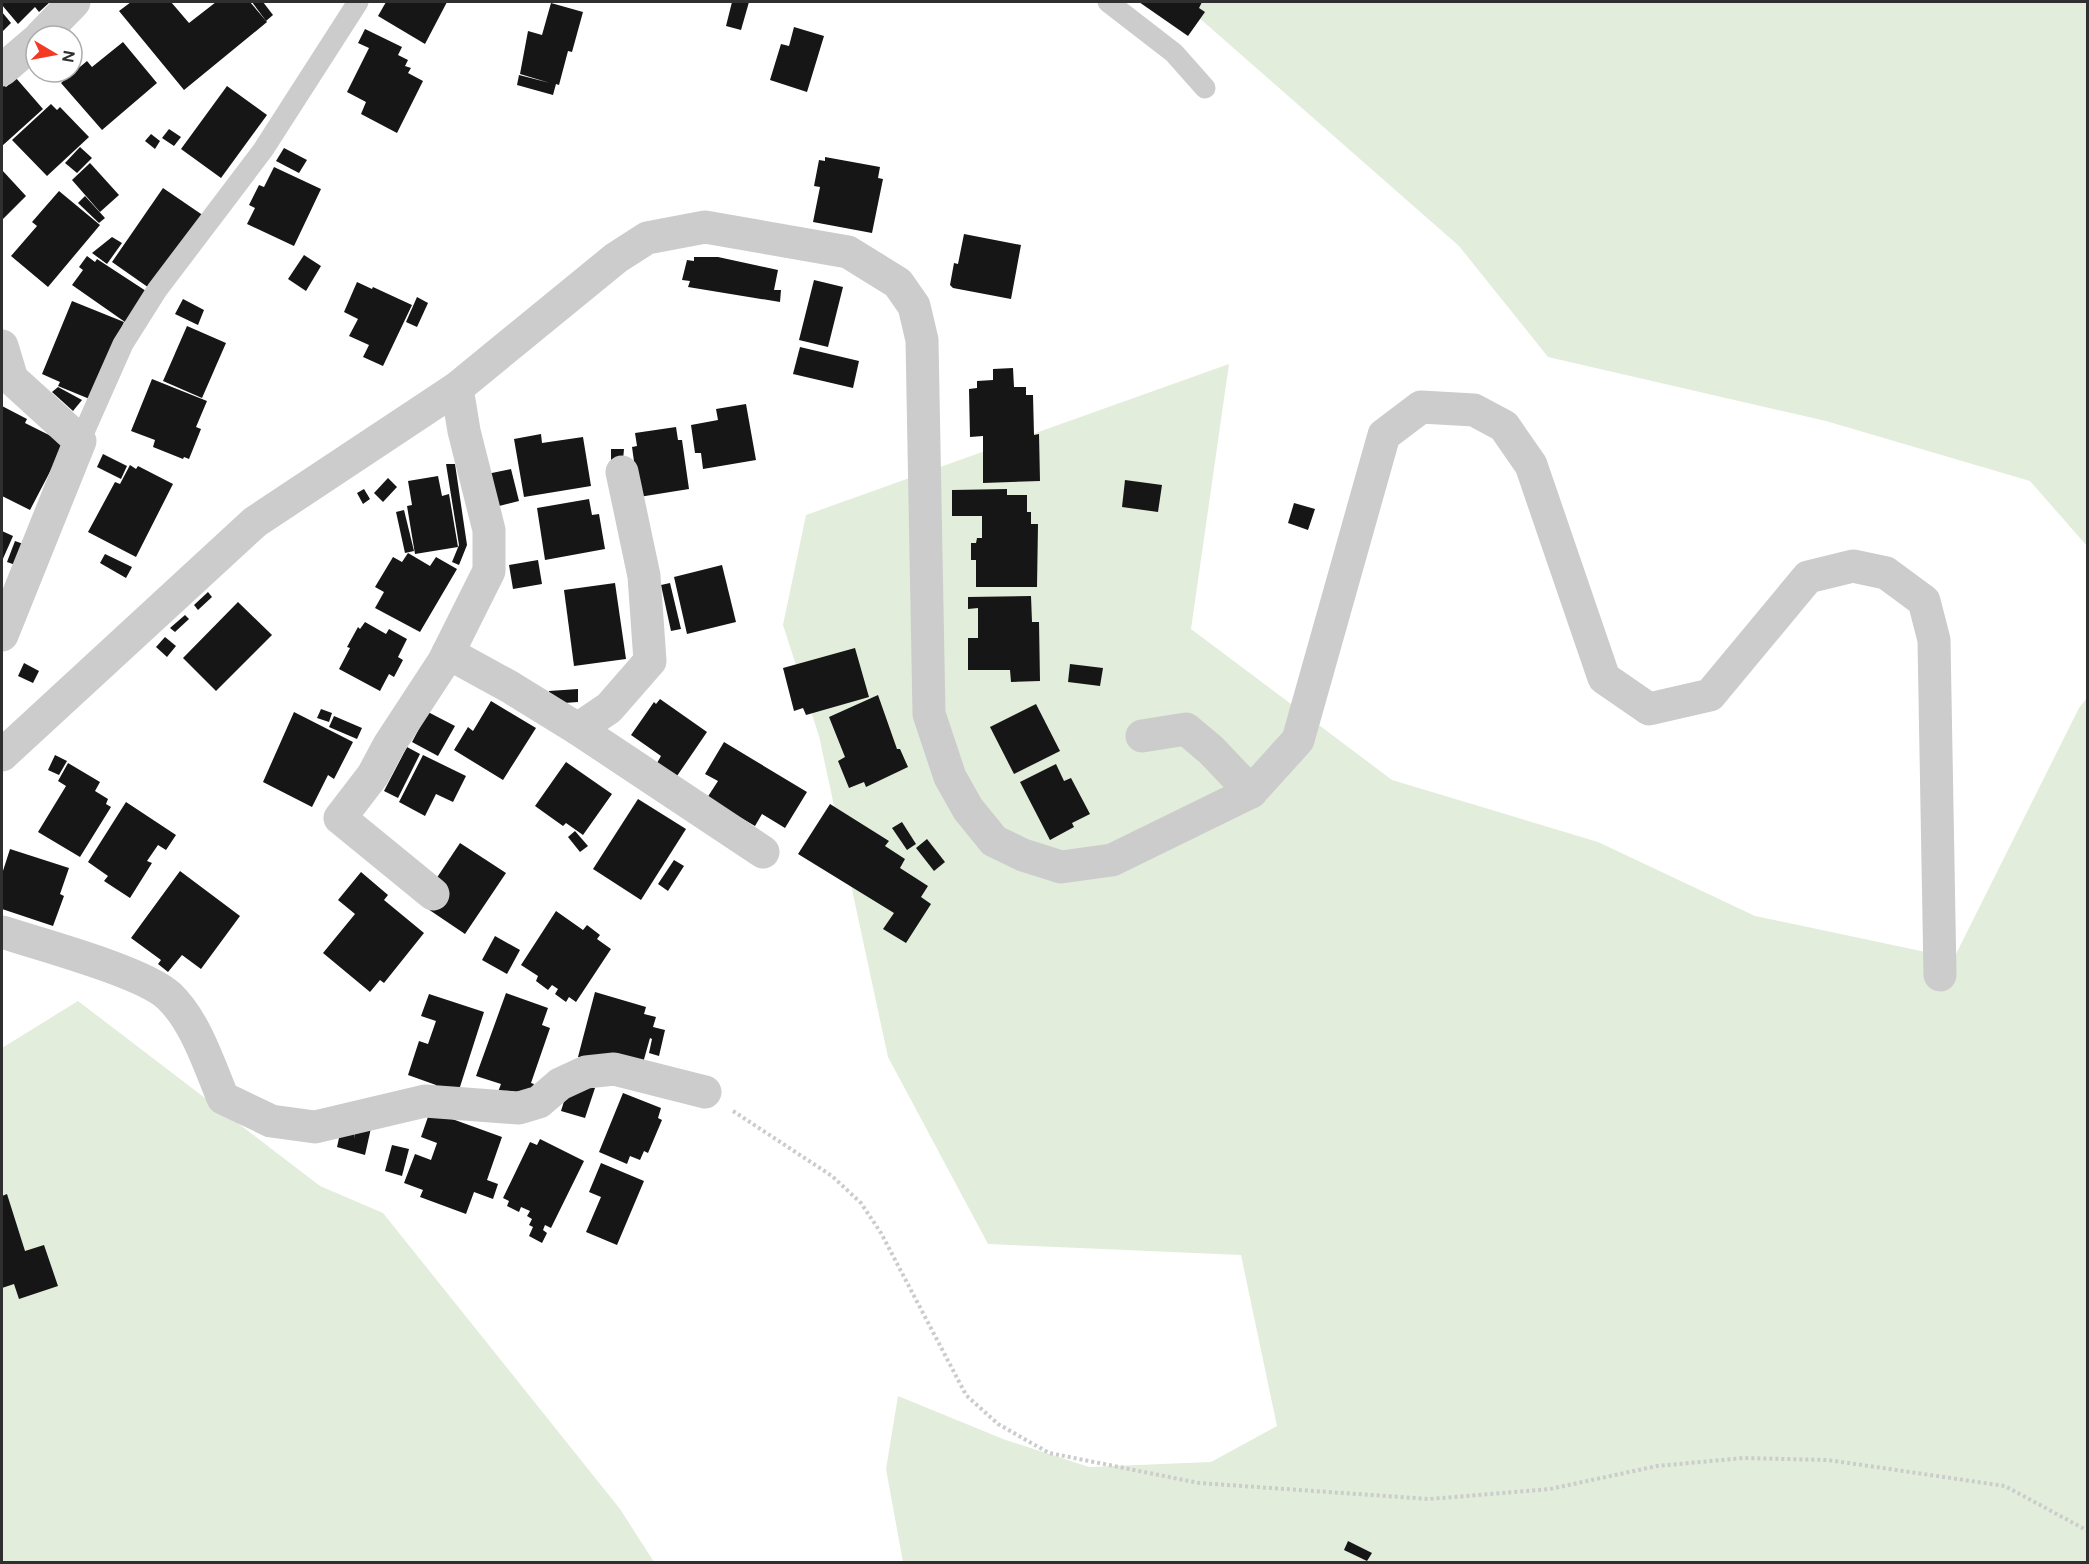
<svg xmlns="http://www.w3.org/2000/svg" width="2089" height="1564" font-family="'DM Sans',sans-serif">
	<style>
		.green { fill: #e2eddb }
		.building { fill: #161616 }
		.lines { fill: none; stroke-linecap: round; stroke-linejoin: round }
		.path { stroke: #ccc; stroke-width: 4; stroke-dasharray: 3 3; stroke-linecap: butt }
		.service { stroke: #ccc; stroke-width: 21 }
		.minor { stroke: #ccc; stroke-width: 33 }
	</style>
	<rect width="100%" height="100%" fill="#fff"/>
	<g class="green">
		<path d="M1181 2H2087V546L2030 481 1826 421 1548 357 1459 246Z"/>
		<path d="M1229 364 1191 629 1392 780 1598 842 1755 916 1954 958 2079 708 2087 698V1562H903L886 1469 898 1396 1003 1439 1089 1467 1211 1462 1277 1426 1241 1255 988 1244 888 1057 819 736 783 625 806 515Z"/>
		<path d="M78 1001 320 1186 383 1213 620 1509 654 1562H2V1048Z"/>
	</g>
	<g class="building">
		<path d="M2 2H50L39 12 35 7 18 24 2 5Z"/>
		<path d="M131 2H171L189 23 216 2H250L267 22 184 90 119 11Z"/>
		<path d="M252 2H263L273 15 266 21Z"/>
		<path d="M386 2H447L425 44 378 16Z"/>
		<path d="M732 2H749L741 30 726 26Z"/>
		<path d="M1139 2H1202L1199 8 1205 12 1188 36Z"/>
		<path d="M551 3 583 12 572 52 568 51 559 85 556 84 553 95 517 85 519 75 550 83 520 74 528 31 542 35Z"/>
		<path d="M2 12 11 23 2 32Z"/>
		<path d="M794 27 824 36 807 92 770 80 781 44 789 46Z"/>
		<path d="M365 29 402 47 398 55 408 60 405 66 411 68 408 73 423 81 397 133 361 114 366 102 347 92 369 48 358 43Z"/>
		<path d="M123 42 157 83 102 130 61 83 87 61 92 67Z"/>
		<path d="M16 78 43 109 2 146V84L6 87Z"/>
		<path d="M227 86 267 115 221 178 181 149Z"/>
		<path d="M51 104 57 110 60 107 89 137 47 176 12 140Z"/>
		<path d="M169 129 181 137 174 146 162 138Z"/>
		<path d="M151 134 160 141 155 149 145 141Z"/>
		<path d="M80 147 92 158 77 173 65 163Z"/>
		<path d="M284 148 307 160 299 173 276 161Z"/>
		<path d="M825 157 880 167 878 178 883 179 872 233 813 222 820 187 814 186 819 160 825 161Z"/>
		<path d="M90 163 119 195 100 212 72 180Z"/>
		<path d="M274 167 321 189 294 246 247 224 255 208 249 205 259 185 264 187Z"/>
		<path d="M2 170 26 196 2 220Z"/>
		<path d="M163 188 204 216 152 290 112 262Z"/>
		<path d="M59 191 100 225 48 287 11 256 37 226 32 222Z"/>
		<path d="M85 196 105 218 99 223 78 203Z"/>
		<path d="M964 234 1021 245 1011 299 953 288 950 285 954 263 958 264Z"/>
		<path d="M112 237 122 243 107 264 92 253Z"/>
		<path d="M304 255 321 266 306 291 288 279Z"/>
		<path d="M87 256 95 262 97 259 146 291 125 322 72 285 83 270 79 267Z"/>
		<path d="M694 257H718L778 270 774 290H781L780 302 688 287 690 281 682 280 687 260 694 261Z"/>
		<path d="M814 280 843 287 828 347 799 340Z"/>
		<path d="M357 282 372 289 373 287 412 305 383 366 363 357 369 345 349 336 358 319 344 312Z"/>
		<path d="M417 297 428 303 417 327 406 322Z"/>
		<path d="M183 299 204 310 198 325 175 314Z"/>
		<path d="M72 301 124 322 92 400 58 386 60 382 42 374Z"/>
		<path d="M187 326 226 343 202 398 163 381Z"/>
		<path d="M800 347 859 361 853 388 793 374Z"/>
		<path d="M1013 368 1014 387H1026V395H1033L1034 435 1039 434 1040 481 983 483V436L970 437 969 389 977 388V381L993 380V369Z"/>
		<path d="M152 379 207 401 196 427 201 429 189 459 184 457 183 459 153 447 155 440 131 431Z"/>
		<path d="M58 387 82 400 73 411 52 392Z"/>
		<path d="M746 404 756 460 703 469 701 453H695L691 425 718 420 716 409Z"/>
		<path d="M2 406 27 419 25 423 65 443 30 510 2 496Z"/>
		<path d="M676 427 678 440H682L689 489 639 497 632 447 637 446 635 433Z"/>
		<path d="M541 434 542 443 583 437 591 486 524 497 514 439Z"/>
		<path d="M611 449H624L623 460H611Z"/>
		<path d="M103 454 127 466 121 479 97 467Z"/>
		<path d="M446 464H455L467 545 459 565 452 562 459 545Z"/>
		<path d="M130 465 136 469 138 466 173 484 136 557 88 532 115 482 120 484Z"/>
		<path d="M511 469 519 501 495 507 487 474Z"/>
		<path d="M438 476 442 496 449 494 458 547 415 554 407 506 412 505 408 481Z"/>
		<path d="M388 478 397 487 383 502 374 493Z"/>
		<path d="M1125 480 1162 485 1158 512 1122 507Z"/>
		<path d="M364 489 370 499 363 504 357 493Z"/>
		<path d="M1007 489V495H1027V512H1031V524H1038L1037 587H976V560H971V543H976L977 538H982V516H952V490Z"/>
		<path d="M589 499 592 515 599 514 605 549 545 560 537 508Z"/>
		<path d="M1294 503 1315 509 1308 530 1288 523Z"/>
		<path d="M404 510 414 551 405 553 396 512Z"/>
		<path d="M2 531 13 536 2 561Z"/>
		<path d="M15 541 29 546 21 567 7 562Z"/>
		<path d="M408 553 430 566 436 557 457 569 420 632 375 608 384 592 375 587 393 557 402 562Z"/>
		<path d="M105 554 132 567 126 578 100 563Z"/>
		<path d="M538 560 542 584 513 589 509 565Z"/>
		<path d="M722 565 736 622 687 634 674 577Z"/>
		<path d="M615 583 626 659 574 666 564 590Z"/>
		<path d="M670 583 681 629 671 631 661 585Z"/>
		<path d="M208 592 212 597 198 610 194 605Z"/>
		<path d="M1031 596 1032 622H1039L1040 681 1011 682 1010 670H968V638H978V608L968 609V597Z"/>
		<path d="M238 602 272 635 216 691 183 658Z"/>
		<path d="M185 615 189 619 175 632 170 628Z"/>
		<path d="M365 622 386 634 389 629 407 639 398 657 403 660 394 677 389 674 380 691 339 669 350 648 347 647 358 627 360 629Z"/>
		<path d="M165 637 176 646 167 657 156 647Z"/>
		<path d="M855 648 869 697 806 715 803 708 794 711 783 668Z"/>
		<path d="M24 663 39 671 33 683 18 676Z"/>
		<path d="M1070 664 1103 668 1100 686 1068 682Z"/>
		<path d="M578 689V702L550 704 549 691Z"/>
		<path d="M878 695 897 749H900L908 767 866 787 864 782 849 788 838 761 845 757 829 717Z"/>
		<path d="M660 699 707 732 677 776 657 763 661 756 631 735 654 702 656 704Z"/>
		<path d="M491 701 536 728 503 780 454 750 468 727 473 731Z"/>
		<path d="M1036 704 1060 751 1014 774 990 727Z"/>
		<path d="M321 709 332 713 329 722 317 718Z"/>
		<path d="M294 712 353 742 334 779 328 775 312 807 263 782Z"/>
		<path d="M428 712 455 726 438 756 412 742Z"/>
		<path d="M334 716 362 728 357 739 329 727Z"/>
		<path d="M724 742 807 792 785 828 762 814 755 826 707 798 718 781 705 774Z"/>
		<path d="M407 747 420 754 398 798 384 791Z"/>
		<path d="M55 755 67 761 59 775 48 770Z"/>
		<path d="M423 755 466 776 453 802 436 794 425 816 399 802Z"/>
		<path d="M566 762 612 794 583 835 566 823 563 826 535 806Z"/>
		<path d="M68 763 100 782 95 791 108 799 106 804 111 807 80 857 38 832 66 786 58 781Z"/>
		<path d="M1056 764 1064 781 1071 778 1090 814 1072 823 1074 827 1050 840 1020 782Z"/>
		<path d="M638 799 686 829 641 900 593 869Z"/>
		<path d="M126 802 176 835 166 850 158 845 147 861 152 863 130 898 104 881 108 876 88 862Z"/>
		<path d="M830 804 889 841 885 846 905 859 900 868 928 886 921 897 931 904 906 943 883 929 894 913 798 854Z"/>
		<path d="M902 822 916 844 907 850 892 828Z"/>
		<path d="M575 831 588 846 580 852 568 837Z"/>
		<path d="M927 839 945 862 934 871 916 848Z"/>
		<path d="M460 843 506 873 465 934 425 907 432 885Z"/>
		<path d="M10 849 69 868 60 894 64 896 53 926 2 909V874Z"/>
		<path d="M674 860 684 866 668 891 658 884Z"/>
		<path d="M180 871 240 916 201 969 182 955 168 972 158 964 161 960 131 938Z"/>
		<path d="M361 872 388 895 384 900 424 933 384 983 380 980 370 992 323 953 355 914 338 900Z"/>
		<path d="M556 911 583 930 587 925 600 935 597 939 611 949 576 1002 569 997 566 1002 555 994 558 989 552 985 548 990 536 981 538 976 521 965Z"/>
		<path d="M495 936 520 950 507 974 482 960Z"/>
		<path d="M595 992 646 1007 644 1014 656 1017 653 1027 665 1030 659 1056 649 1053 652 1039 650 1038 641 1070 615 1067 578 1057Z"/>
		<path d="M506 993 548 1008 542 1025 550 1028 531 1083 534 1084 529 1095 498 1092 501 1084 476 1076Z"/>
		<path d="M429 994 484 1012 459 1090 434 1093 436 1085 408 1075 419 1041 428 1044 436 1021 421 1016Z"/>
		<path d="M591 1087 595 1088 585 1118 561 1111 565 1098Z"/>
		<path d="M623 1093 661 1108 658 1118 662 1120 648 1153 644 1151 640 1160 630 1156 627 1164 599 1152Z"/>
		<path d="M430 1111 502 1137 487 1180 498 1184 493 1199 474 1192 466 1214 420 1197 423 1190 404 1183 415 1154 431 1160 437 1143 421 1137Z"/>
		<path d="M357 1125 371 1128 365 1155 337 1147 341 1129 355 1132 354 1139Z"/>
		<path d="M540 1139 584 1161 551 1228 545 1225 543 1230 547 1233 542 1243 529 1236 533 1227 529 1225 532 1219 527 1216 530 1211 521 1207 519 1212 507 1206 509 1201 503 1198 530 1142 537 1145Z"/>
		<path d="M392 1145 409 1149 402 1176 385 1171Z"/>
		<path d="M601 1163 644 1181 617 1245 586 1232 601 1197 589 1192Z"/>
		<path d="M7 1194 25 1251 44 1245 58 1286 19 1299 14 1284 2 1288V1196Z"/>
		<path d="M1348 1541 1372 1553 1367 1561 1344 1550Z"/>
	</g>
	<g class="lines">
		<path class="path" d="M733 1111 832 1176 861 1203 881 1233 966 1395 998 1424 1049 1453 1199 1483 1429 1499 1550 1489 1657 1466 1743 1458 1828 1460 2005 1486 2088 1531"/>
		<g class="service">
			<path d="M1108 2 1174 53 1205 88"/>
			<path d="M80 441 123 344 157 290 263 150 358 2"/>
		</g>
		<g class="minor">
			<path d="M41 36 74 2"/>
			<path d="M2 70 36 41"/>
			<path d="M2 346 12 379 80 441 2 635"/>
			<path d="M448 653 510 687 578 729 609 708 650 661 644 576 622 472"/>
			<path d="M578 729 763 852"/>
			<path d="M1142 736 1186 729 1211 750 1251 792"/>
			<path d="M2 755 255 522 457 388 616 258 647 238 705 227 848 252 898 283 914 306 922 340 929 714 950 777 968 809 994 841 1023 855 1061 867 1112 860 1251 792 1298 740 1384 435 1421 407 1474 410 1504 426 1531 465 1604 678 1649 709 1710 695 1808 577 1853 566 1886 573 1924 601 1934 640 1940 975"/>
			<path d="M433 894 340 818 373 775 389 745 444 661 489 571V530L464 431 457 388"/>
			<path d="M2 932C39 944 144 972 169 996 196 1022 209 1065 223 1098L271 1121 315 1127 425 1101 519 1108 539 1102 560 1084 586 1072 614 1069 705 1092"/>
		</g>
	</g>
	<rect width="2089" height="1564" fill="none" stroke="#2f2f2f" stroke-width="6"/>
	<g transform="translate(54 54) rotate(100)"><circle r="28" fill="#ffffff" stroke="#acacac" stroke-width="1.5"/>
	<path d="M0-4.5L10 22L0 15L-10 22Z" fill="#f33924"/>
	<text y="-9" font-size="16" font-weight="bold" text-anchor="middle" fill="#2f2f2f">N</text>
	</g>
</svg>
